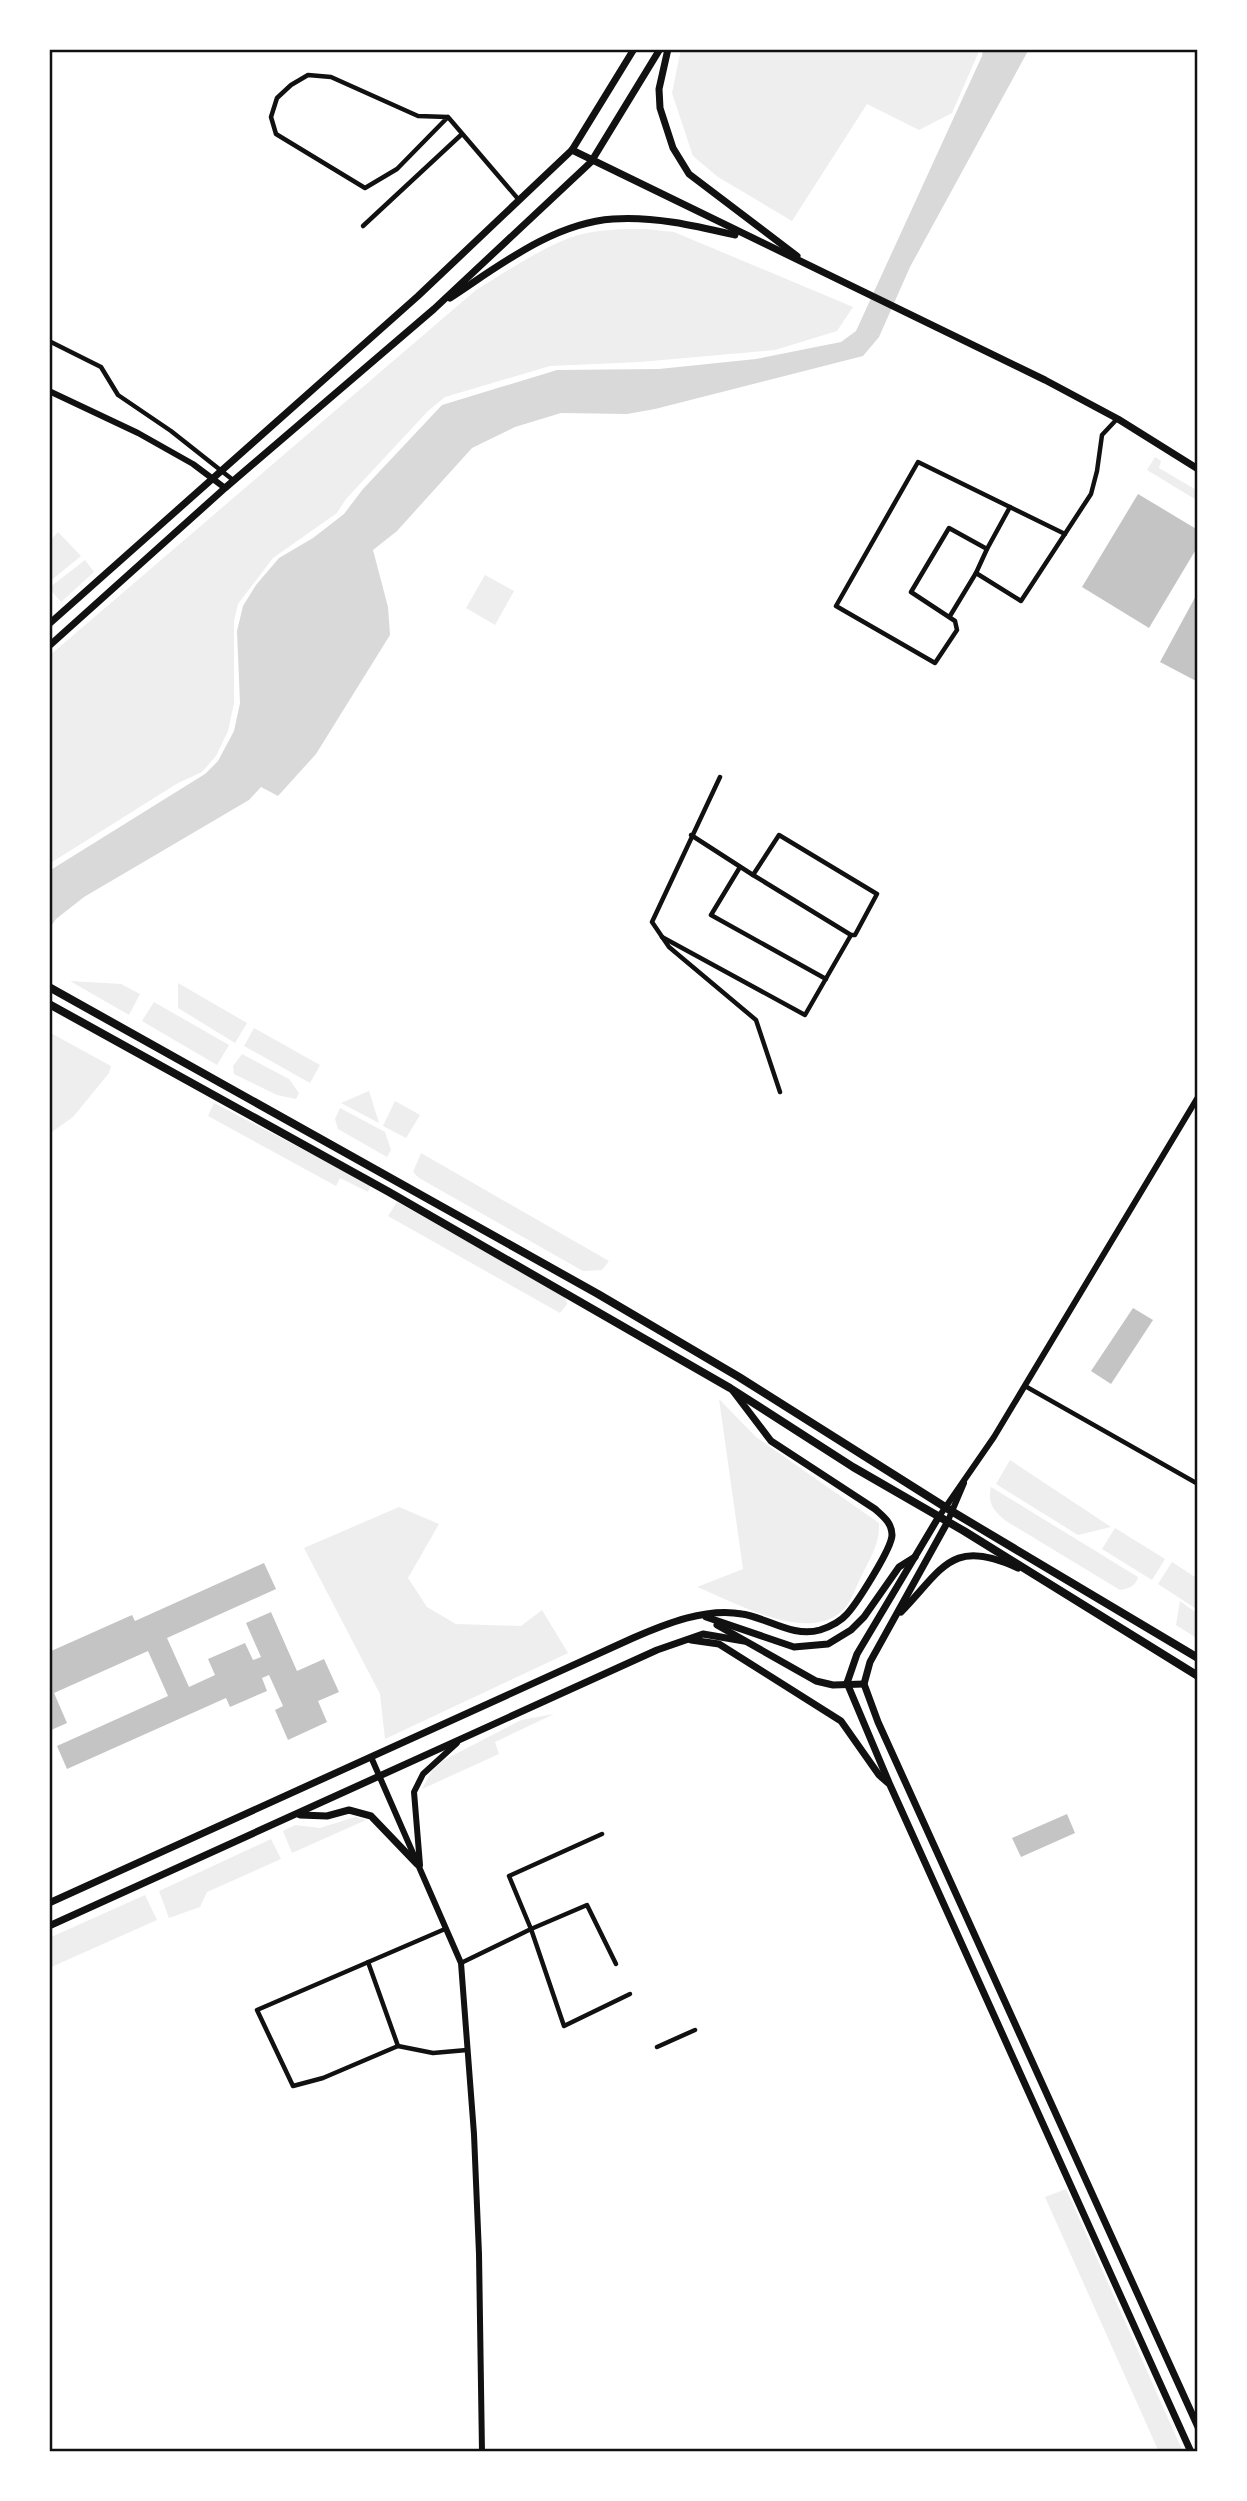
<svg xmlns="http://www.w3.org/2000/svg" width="1247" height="2501" font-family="'Exo 2',sans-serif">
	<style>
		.green { fill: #eee }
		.water { fill: #d9d9d9 }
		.building { fill: #c4c4c4 }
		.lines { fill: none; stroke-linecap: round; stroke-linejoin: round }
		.minor { stroke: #111; stroke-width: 4.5 }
		.tertiary { stroke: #111; stroke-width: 6 }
		.secondary { stroke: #111; stroke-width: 7 }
		.primary { stroke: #111; stroke-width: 8 }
		.neatline { fill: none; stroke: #111; stroke-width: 2.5 }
	</style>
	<rect width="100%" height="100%" fill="#fff"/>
	<g class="green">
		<path d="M681 49H980L952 113 919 130 867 104 792 221 718 177 693 156 672 93Z"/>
		<path d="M645 229 674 232 853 307 837 331 775 350 640 362 550 366 445 397 428 411 346 499 337 513 273 558 238 604 234 621V703L228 731 216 756 202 772 178 783 49 864V656L476 290C504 273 544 246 575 236 598 229 622 229 645 229Z"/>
		<path d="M1155 457 1161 461 1159 468 1198 491V501L1147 470Z"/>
		<path d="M58 532 81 556 49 582V542Z"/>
		<path d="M85 560 94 572 61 602 49 588Z"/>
		<path d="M485 575 514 591 495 625 466 608Z"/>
		<path d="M70 981 121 984 140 994 129 1015Z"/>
		<path d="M178 983 247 1023 235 1043 178 1008Z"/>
		<path d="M154 1002 229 1045 217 1065 142 1021Z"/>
		<path d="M254 1028 320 1065 310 1083 244 1046Z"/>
		<path d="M49 1032 111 1066 109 1073 73 1117 49 1134Z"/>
		<path d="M242 1054 289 1079 299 1093 296 1099 277 1095 234 1074 233 1066Z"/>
		<path d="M369 1091 379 1123 341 1103Z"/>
		<path d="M395 1101 420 1115 406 1138 383 1126Z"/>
		<path d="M214 1103 371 1185 368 1192 340 1178 336 1186 208 1116Z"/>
		<path d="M340 1108 385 1132 391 1150 387 1157 338 1129 335 1119Z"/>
		<path d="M421 1153 609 1261 602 1270 583 1271 419 1178 413 1172Z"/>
		<path d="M397 1202 565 1297 567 1304 560 1313 388 1216Z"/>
		<path d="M719 1399 756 1437 879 1523C880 1545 869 1560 860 1579 855 1589 850 1605 841 1612 804 1643 735 1602 697 1587L743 1569Z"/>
		<path d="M1010 1460 1111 1527 1078 1535 996 1484Z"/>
		<path d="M991 1487 1138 1577C1136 1586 1128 1589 1120 1590L1006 1521C994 1511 987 1504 991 1487Z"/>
		<path d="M399 1507 439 1524 408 1578 427 1607 456 1624 521 1626 542 1610 568 1653 385 1739 380 1694 304 1548Z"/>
		<path d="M1115 1528 1165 1559 1152 1580 1102 1549Z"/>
		<path d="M1172 1562 1198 1579V1610L1158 1584Z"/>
		<path d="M1180 1601 1198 1614V1639L1176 1625Z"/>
		<path d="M554 1714 495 1742 499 1754 422 1789 432 1771 444 1760 521 1720Z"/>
		<path d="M355 1817 366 1820 292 1853 283 1831 295 1825 320 1828Z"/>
		<path d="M271 1839 281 1859 207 1892 200 1907 169 1918 159 1891Z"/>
		<path d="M145 1895 157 1920 49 1968V1938Z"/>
		<path d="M1066 2189 1183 2452H1159L1045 2197Z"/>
	</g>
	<path class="water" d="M983 49H1029L910 267 879 337 863 356 655 409 627 414 561 413 515 427 472 448 397 531 373 550 388 607 390 635 316 754 278 796 261 787 249 800 84 897 56 919 49 929V871L205 774 218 761 234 731 240 703 237 631 243 606 256 585 279 558 313 538 344 514 363 489 442 405 557 370 659 369 756 359 841 342 856 331 982 56Z"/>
	<g class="building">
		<path d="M1138 494 1198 530V546L1149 628 1082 587Z"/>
		<path d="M1198 592V682L1160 662Z"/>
		<path d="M1133 1308 1153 1320 1111 1384 1091 1371Z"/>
		<path d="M264 1563 276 1589 167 1638 189 1687 215 1675 208 1659 245 1643 253 1660 261 1657 246 1623 271 1612 297 1671 324 1659 339 1692 318 1701 327 1722 288 1740 275 1710 283 1706 269 1675 262 1678 267 1691 230 1707 226 1698 67 1769 57 1746 168 1696 148 1651 54 1693 67 1723 49 1731V1652L132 1615 135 1621Z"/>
		<path d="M1067 1814 1075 1833 1021 1857 1012 1838Z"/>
	</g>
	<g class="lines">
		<g class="minor">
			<path d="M448 117 397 169 365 188 276 134 271 117 277 98 291 85 308 75 331 77 418 116 448 117 519 200"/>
			<path d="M363 226 462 134"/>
			<path d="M49 341 101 367 118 395 171 431 233 480"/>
			<path d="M987 549 1010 507"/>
			<path d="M976 573 1021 601 1091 494 1097 471 1102 435 1117 419"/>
			<path d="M950 616 976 573 987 549 949 528 911 592 955 621 957 630 935 663 836 606 918 462 1065 534"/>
			<path d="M720 777 652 922 669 947 756 1020 780 1092"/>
			<path d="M691 835 753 875"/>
			<path d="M740 867 711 915 826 979"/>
			<path d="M662 937 805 1015 851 935H855L877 894 779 835 753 875 851 935"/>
			<path d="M1025 1386 1198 1484"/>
			<path d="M445 1929 257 2010 293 2086 323 2078 398 2046 433 2053 467 2050"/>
			<path d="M368 1962 398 2046"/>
			<path d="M461 1963 531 1929 509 1876 602 1834"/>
			<path d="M616 1964 587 1905 531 1929 564 2026 630 1994"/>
			<path d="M657 2047 695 2030"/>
		</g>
		<g class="tertiary">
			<path d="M49 391 138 433 193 464 225 488"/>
			<path d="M938 1518 994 1437 1198 1097"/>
			<path d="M947 1523 964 1483"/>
			<path d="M371 1757 461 1963 474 2134 479 2254 482 2452"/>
			<path d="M420 1865 414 1792 423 1774 457 1743"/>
		</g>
		<g class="secondary">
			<path d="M668 49 659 89 660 108 673 148 689 174 797 256"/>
			<path d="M572 150 1045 380 1118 419 1198 469"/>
			<path d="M450 298C499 266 553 223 613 219 654 216 696 226 735 235"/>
			<path d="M49 624 418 296 572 150 634 49"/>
			<path d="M49 646 225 488 434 309 591 162 660 49"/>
			<path d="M947 1523 870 1662 864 1684 878 1722 1198 2427"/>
			<path d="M901 1612C943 1569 951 1537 1018 1568"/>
			<path d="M706 1617 794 1647 828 1644 851 1630 864 1617 899 1567 915 1557"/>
			<path d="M717 1625 816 1681 833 1685 864 1684"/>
			<path d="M691 1640 719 1644 841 1721 879 1775 888 1783"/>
			<path d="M847 1683 890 1785 1191 2452"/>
			<path d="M847 1683 857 1654 938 1518"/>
			<path d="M300 1815 327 1816 349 1810 371 1816 417 1864"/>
			<path d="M49 1903 633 1638C665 1624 707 1607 742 1614 768 1618 793 1638 820 1630 829 1627 841 1621 847 1614 857 1603 892 1548 892 1535 892 1523 883 1516 875 1509L771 1441 733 1391"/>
			<path d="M49 1926 657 1650 703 1634 744 1641"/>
		</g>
		<g class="primary">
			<path d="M49 987 598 1294 739 1377 953 1512 1198 1658"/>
			<path d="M49 1004 389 1192 730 1388 853 1467 964 1531 1198 1676"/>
		</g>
	</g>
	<rect width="1247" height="2501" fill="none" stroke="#ffffff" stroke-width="102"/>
	<rect x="51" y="51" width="1145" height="2399" class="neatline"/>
</svg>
